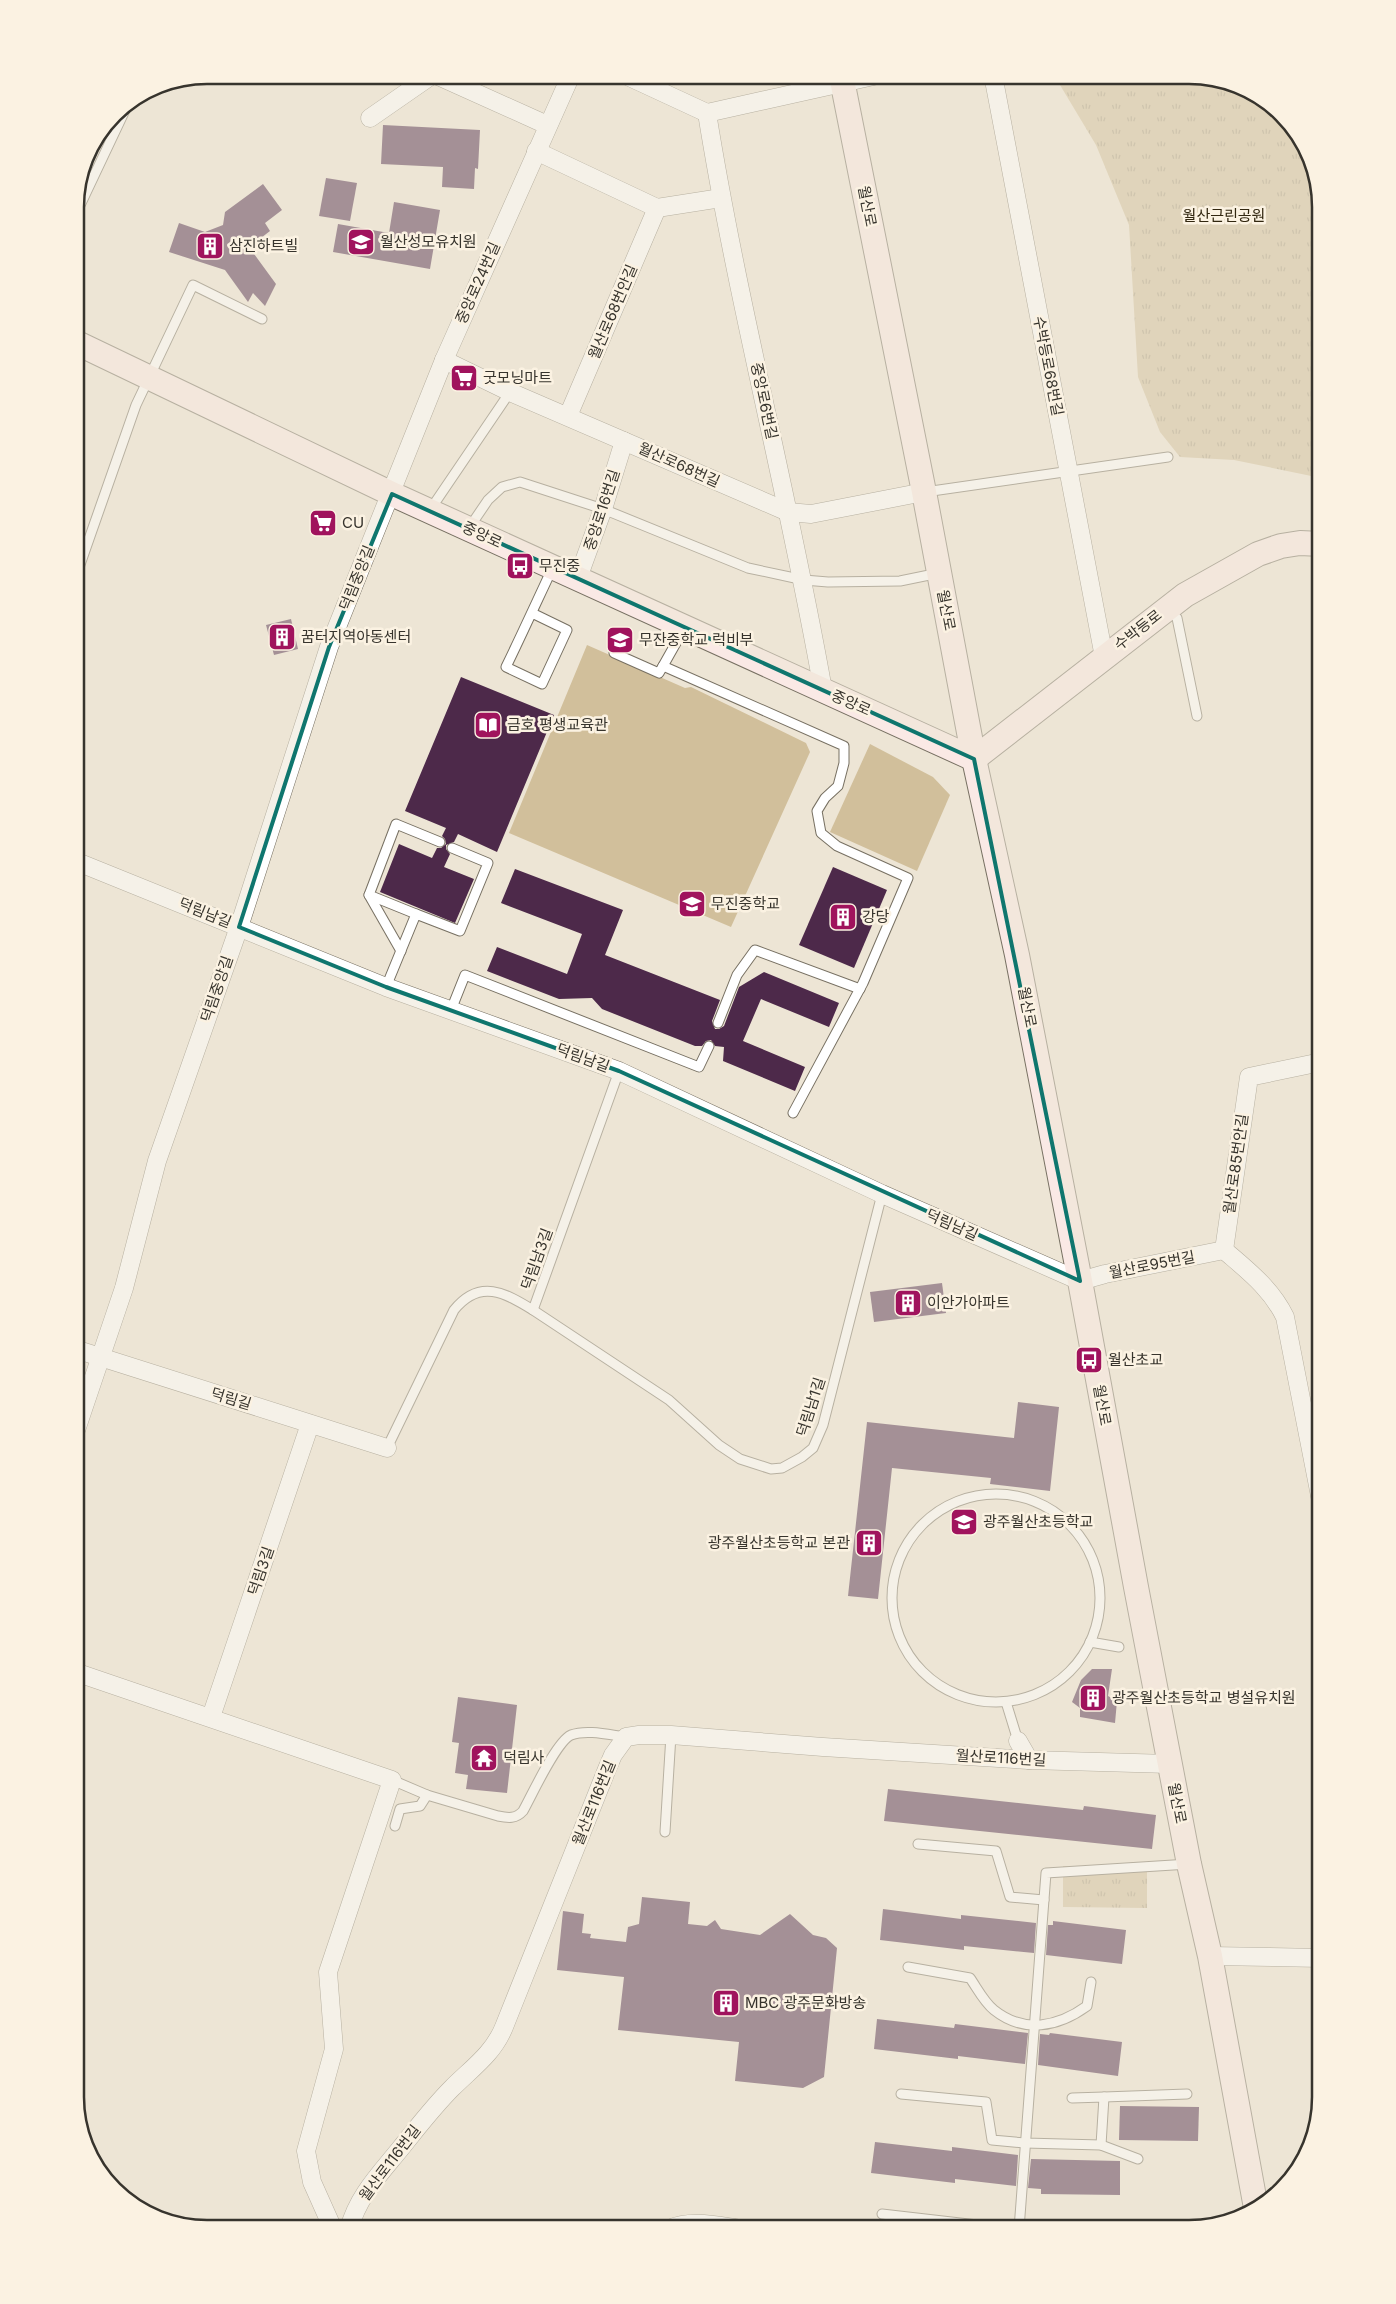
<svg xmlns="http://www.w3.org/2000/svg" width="1396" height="2304" font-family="Inter,'Noto Sans KR',sans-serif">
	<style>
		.park { fill: url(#park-tufts) }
		.pitch { fill: #d1bf9b }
		.building { fill: #4d294a }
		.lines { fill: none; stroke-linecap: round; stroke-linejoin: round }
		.lane-casing { stroke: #777062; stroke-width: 11 }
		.street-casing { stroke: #777062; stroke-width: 19 }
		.secondary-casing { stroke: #777062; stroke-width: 26 }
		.lane { stroke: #fff; stroke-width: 9 }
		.street { stroke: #fff; stroke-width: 18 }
		.secondary { stroke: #fae9e5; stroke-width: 24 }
		.marked { fill: none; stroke: #0f766e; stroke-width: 4; stroke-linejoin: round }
		.labels { text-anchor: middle; stroke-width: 5; stroke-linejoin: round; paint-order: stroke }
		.street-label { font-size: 15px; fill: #37342d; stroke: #fbf2e2 }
		.park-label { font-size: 15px; fill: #322710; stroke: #fbf2e2 }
		.poi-label { font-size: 15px; fill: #37342d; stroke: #fbf2e2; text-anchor: start }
		.rim { fill: none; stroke: #37342d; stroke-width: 2.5 }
	</style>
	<defs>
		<pattern id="park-tufts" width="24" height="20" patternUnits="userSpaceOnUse" patternTransform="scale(1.25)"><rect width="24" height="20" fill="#d1bf9b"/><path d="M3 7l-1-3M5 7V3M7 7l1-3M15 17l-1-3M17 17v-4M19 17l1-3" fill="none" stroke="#aa9c7f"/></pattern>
	</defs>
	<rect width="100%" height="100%" fill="#ede5d5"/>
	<g class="park">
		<path d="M1054 75H1198L1263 97 1308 149 1321 207V478L1234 460 1180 457 1160 432 1138 377 1129 225 1096 145Z"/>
		<path d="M1063 1866 1147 1867V1908L1063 1907Z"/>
	</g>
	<g class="pitch">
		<path d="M587 645 685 688 691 687 806 743 810 752 731 927 509 833Z"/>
		<path d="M870 744 933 777 950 795 917 871 830 832Z"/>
	</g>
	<g class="building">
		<path d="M383 125 480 130 478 169 475 168 474 189 442 187 443 167 381 164Z"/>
		<path d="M326 178 357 183 350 221 319 216Z"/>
		<path d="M263 184 282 210 265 223 270 231 249 247 276 284 265 306 253 293 248 302 225 270 169 252 179 223 205 232 223 225 225 212Z"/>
		<path d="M394 202 440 210 430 269 333 252 338 224 389 233Z"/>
		<path d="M291 619 298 649 274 655 266 625Z"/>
		<path d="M461 677 554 715 497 852 458 834 454 842 446 845V849L450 854 444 867 474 879 455 923 380 892 399 844 432 858 437 848H441L446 844 445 839 442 836 446 828 405 811Z"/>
		<path d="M833 867 887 890 854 968 799 945Z"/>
		<path d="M515 869 623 910 605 955 720 1000 712 1021 715 1029H719L724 1026 739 987 764 972 839 1003 829 1027 761 999 743 1041 805 1067 795 1091 723 1061 724 1047 715 1046 711 1040 706 1041 702 1046H695L602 1009 592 998 559 999 487 971 497 947 567 974 582 934 501 903Z"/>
		<path d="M942 1283 946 1313 874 1322 870 1292Z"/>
		<path d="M1018 1402 1059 1407 1050 1491 990 1484 991 1478 892 1468 878 1599 848 1596 867 1422 1014 1438Z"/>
		<path d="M1092 1669H1112L1108 1696 1117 1701 1115 1723 1080 1717V1708L1072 1702 1081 1680Z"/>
		<path d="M458 1697 517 1705 507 1793 466 1789 468 1775 455 1773 459 1743 452 1742Z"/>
		<path d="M888 1789 1083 1810 1084 1806 1156 1815 1152 1849 884 1821Z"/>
		<path d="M642 1897 690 1902 688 1924 707 1926 715 1920 721 1929 760 1935 790 1914 813 1935 826 1938 837 1948 824 2077 803 2088 735 2081 739 2042 618 2030 624 1977 557 1970 563 1911 584 1914 582 1933 591 1934 590 1938 626 1942 628 1927 639 1924Z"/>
		<path d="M883 1909 961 1919V1915L1036 1923 1034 1953 964 1946V1950L880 1940Z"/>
		<path d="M1053 1921 1126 1930 1122 1964 1046 1955 1048 1925H1053Z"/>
		<path d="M877 2019 954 2028 955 2024 1028 2033 1025 2064 958 2056V2059L874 2049Z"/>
		<path d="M1050 2033 1122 2042 1118 2076 1038 2065 1040 2034 1049 2035Z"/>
		<path d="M1120 2106 1199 2107 1198 2141 1119 2140Z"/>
		<path d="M875 2142 952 2151V2147L1018 2155 1016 2186 955 2179V2183L871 2173Z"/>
		<path d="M1031 2159 1120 2161V2195L1041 2194V2189L1028 2188Z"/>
	</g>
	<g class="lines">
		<g class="lane-casing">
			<g id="lane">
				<path d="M75 216 128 104"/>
				<path d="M925 492 1168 457"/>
				<path d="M430 510 510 392"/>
				<path d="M469 528 488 500 502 487 520 482 603 509 748 568 804 580 828 582 900 581 939 573"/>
				<path d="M75 579 136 405 193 285 262 319"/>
				<path d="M1168 610 1177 618 1197 716"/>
				<path d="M532 613 567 630 542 684 506 667C522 634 537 601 553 567"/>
				<path d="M685 627 663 666 844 746V763L838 786 825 798 817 811 821 833 837 846 908 878 863 983 793 1113"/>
				<path d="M614 653 659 673 663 666"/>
				<path d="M369 895 401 951"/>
				<path d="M416 914 369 895 396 824 440 842"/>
				<path d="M386 987 416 914 460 931 488 863 452 848"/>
				<path d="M451 1010 465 975 699 1067 709 1046"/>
				<path d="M718 1023 737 975 755 950 860 989"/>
				<path d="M533 1310 669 1400 719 1445 740 1459 771 1469 782 1468 802 1457 813 1448 823 1425 882 1194"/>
				<path d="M387 1448 454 1310C480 1278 505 1293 533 1310L619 1071"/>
				<circle cx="996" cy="1598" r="104"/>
				<path d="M1090 1642 1119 1647"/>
				<path d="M1006 1702 1018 1741"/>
				<path d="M392 1780 427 1795"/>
				<path d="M395 1826 400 1809 420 1806 427 1795 498 1816C508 1818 516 1819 523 1811 532 1795 556 1742 571 1735 587 1729 610 1735 626 1737"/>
				<path d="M665 1832 671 1735"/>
				<path d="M918 1844 996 1851 1010 1897 1044 1900"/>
				<path d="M908 1967 970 1978C977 1988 984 2002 994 2010 1024 2034 1058 2027 1087 2006L1091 1982"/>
				<path d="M901 2094 986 2102 992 2140 1025 2143 1101 2145 1138 2159"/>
				<path d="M1104 2097 1187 2094"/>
				<path d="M1072 2098 1104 2097 1101 2145"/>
				<path d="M882 2214 1012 2229"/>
				<path d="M1019 2229 1046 1873 1189 1864"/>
				<path d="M1033 2229 1106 2225"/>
			</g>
		</g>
		<g class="street-casing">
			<g id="street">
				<path d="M436 75 547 125"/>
				<path d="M625 75 707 113 878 75"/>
				<path d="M993 75 1104 657"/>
				<path d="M707 113C738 306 789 496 823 690"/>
				<path d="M370 118 432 75"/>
				<path d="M536 151 657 208 721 198"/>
				<path d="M444 360 510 392 788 512 811 514 924 492"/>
				<path d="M568 416 657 208"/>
				<path d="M578 578 603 509 624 441"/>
				<path d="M75 861 386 987 619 1071 882 1194 1080 1281 1105 1274 1224 1250"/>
				<path d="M1224 1250C1247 1270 1271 1288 1285 1317L1321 1501"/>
				<path d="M1224 1250 1249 1077 1321 1062"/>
				<path d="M75 1349 387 1448"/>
				<path d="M75 1433 124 1288 157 1161 239 927 329 647 444 360 571 75"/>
				<path d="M75 1672 392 1780 328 1972 334 2049 306 2151 312 2182 333 2229"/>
				<path d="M211 1717 310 1424"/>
				<path d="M1018 1741 1029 1760"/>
				<path d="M1210 1956 1321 1958"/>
				<path d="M349 2229C358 2196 379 2175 400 2149 417 2128 433 2107 452 2088 472 2068 493 2054 504 2027L607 1769 613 1755 626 1737 639 1735H671L823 1747 1029 1760 1170 1764"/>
				<path d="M669 2229C691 2219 718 2226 741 2229"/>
			</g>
		</g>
		<g class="secondary-casing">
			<g id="secondary">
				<path d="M841 75 924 492 974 759 1017 955 1080 1281 1136 1587 1189 1864 1210 1956 1256 2208"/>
				<path d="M75 342 392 494 974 759"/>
				<path d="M974 759 1185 595 1258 554 1281 546 1300 543 1321 544"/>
			</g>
		</g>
		<use href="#lane" class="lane"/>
		<use href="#street" class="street"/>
		<use href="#secondary" class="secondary"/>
	</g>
	<path d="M0 0H1396V2304H0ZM392 494 974 759 1080 1281 619 1071 386 987 239 927 329 647Z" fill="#ede5d5" fill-opacity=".55" fill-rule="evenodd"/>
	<path class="marked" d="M392 494 974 759 1080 1281 619 1071 386 987 239 927 329 647Z"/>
	<defs>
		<g id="school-square" transform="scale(1.4375)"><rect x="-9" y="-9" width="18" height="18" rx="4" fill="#a0135d" stroke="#fbf2e2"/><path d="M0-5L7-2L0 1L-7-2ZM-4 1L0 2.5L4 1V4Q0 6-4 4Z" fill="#fff"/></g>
		<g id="building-square" transform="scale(1.4375)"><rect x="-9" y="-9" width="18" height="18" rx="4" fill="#a0135d" stroke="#fbf2e2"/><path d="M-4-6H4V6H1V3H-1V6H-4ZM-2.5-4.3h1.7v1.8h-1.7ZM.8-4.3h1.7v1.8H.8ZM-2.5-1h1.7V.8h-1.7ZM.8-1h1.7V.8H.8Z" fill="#fff"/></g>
		<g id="supermarket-square" transform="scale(1.4375)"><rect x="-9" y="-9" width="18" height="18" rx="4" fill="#a0135d" stroke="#fbf2e2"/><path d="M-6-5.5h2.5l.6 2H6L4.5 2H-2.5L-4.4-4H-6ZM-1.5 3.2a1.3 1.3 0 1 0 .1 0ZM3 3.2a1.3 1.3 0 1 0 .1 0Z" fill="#fff"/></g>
		<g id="bus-square" transform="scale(1.4375)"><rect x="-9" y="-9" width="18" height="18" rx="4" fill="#a0135d" stroke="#fbf2e2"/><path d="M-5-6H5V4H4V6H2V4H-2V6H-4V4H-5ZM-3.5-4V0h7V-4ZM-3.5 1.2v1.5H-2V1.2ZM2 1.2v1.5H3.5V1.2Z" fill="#fff"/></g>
		<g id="library-square" transform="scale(1.4375)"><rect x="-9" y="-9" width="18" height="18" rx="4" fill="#a0135d" stroke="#fbf2e2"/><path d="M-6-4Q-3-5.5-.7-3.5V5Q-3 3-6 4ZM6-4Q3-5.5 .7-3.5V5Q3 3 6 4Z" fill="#fff"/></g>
		<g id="temple-square" transform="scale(1.4375)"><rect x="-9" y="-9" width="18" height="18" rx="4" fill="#a0135d" stroke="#fbf2e2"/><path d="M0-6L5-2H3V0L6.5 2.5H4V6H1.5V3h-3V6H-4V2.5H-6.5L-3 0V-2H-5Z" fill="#fff"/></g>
	</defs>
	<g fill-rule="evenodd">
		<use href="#school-square" x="361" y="242"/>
		<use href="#building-square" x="210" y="246"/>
		<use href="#supermarket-square" x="464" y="378"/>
		<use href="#supermarket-square" x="323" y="523"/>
		<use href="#bus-square" x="520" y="566"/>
		<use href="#building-square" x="282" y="637"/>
		<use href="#school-square" x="620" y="640"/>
		<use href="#library-square" x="488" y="725"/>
		<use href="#school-square" x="692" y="904"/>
		<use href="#building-square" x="843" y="917"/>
		<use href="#building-square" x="908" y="1303"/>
		<use href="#bus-square" x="1089" y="1360"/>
		<use href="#school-square" x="964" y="1522"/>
		<use href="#building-square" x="869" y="1543"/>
		<use href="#building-square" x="1093" y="1698"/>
		<use href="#temple-square" x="484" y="1758"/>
		<use href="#building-square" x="726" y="2003"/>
	</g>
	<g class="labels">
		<g class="street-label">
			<text transform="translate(867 206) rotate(79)" y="5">월산로</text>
			<text transform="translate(478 283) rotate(-66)" y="5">중앙로24번길</text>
			<text transform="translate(613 312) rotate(-67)" y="5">월산로68번안길</text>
			<text transform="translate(1048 366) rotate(79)" y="5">수박등로68번길</text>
			<text transform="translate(764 401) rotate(78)" y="5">중앙로6번길</text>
			<text transform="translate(679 465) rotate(24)" y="5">월산로68번길</text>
			<text transform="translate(602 510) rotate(-72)" y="5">중앙로16번길</text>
			<text transform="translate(482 535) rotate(25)" y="5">중앙로</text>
			<text transform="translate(357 578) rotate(-68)" y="5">덕림중앙길</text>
			<text transform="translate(946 610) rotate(79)" y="5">월산로</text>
			<text transform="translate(1138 630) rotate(-38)" y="5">수박등로</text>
			<text transform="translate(851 703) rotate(24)" y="5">중앙로</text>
			<text transform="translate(205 913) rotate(22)" y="5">덕림남길</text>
			<text transform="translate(217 989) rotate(-71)" y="5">덕림중앙길</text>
			<text transform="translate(1027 1007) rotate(79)" y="5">월산로</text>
			<text transform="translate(583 1058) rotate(20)" y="5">덕림남길</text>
			<text transform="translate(1236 1164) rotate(-82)" y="5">월산로85번안길</text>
			<text transform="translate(952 1225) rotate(24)" y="5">덕림남길</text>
			<text transform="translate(537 1259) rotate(-70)" y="5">덕림남3길</text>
			<text transform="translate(1152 1265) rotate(-11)" y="5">월산로95번길</text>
			<text transform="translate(231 1399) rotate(17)" y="5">덕림길</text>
			<text transform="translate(1102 1405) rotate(80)" y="5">월산로</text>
			<text transform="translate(811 1407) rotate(-72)" y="5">덕림남1길</text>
			<text transform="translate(261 1571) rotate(-71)" y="5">덕림3길</text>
			<text transform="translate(1001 1758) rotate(3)" y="5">월산로116번길</text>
			<text transform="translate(594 1803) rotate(-68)" y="5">월산로116번길</text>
			<text transform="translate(1177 1803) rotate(79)" y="5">월산로</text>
			<text transform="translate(390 2163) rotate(-53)" y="5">월산로116번길</text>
		</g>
		<g class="park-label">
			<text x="1224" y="221">월산근린공원</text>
		</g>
		<g class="poi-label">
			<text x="380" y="247">월산성모유치원</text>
			<text x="229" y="251">삼진하트빌</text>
			<text x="483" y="383">굿모닝마트</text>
			<text x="342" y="528">CU</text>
			<text x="539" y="571">무진중</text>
			<text x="301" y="642">꿈터지역아동센터</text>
			<text x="639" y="645">무잔중학교 럭비부</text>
			<text x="507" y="730">금호 평생교육관</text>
			<text x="711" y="909">무진중학교</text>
			<text x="862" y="922">강당</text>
			<text x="927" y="1308">이안가아파트</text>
			<text x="1108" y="1365">월산초교</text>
			<text x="983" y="1527">광주월산초등학교</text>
			<text x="850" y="1548" text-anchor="end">광주월산초등학교 본관</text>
			<text x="1112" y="1703">광주월산초등학교 병설유치원</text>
			<text x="503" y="1763">덕림사</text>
			<text x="745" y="2008">MBC 광주문화방송</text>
		</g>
	</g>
	<path d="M0 0H1396V2304H0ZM207 84H1189A123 123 0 0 1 1312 207V2097A123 123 0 0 1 1189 2220H207A123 123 0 0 1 84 2097V207A123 123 0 0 1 207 84Z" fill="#fbf2e2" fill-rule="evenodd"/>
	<path class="rim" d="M207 84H1189A123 123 0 0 1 1312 207V2097A123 123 0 0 1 1189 2220H207A123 123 0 0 1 84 2097V207A123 123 0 0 1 207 84Z"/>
</svg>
